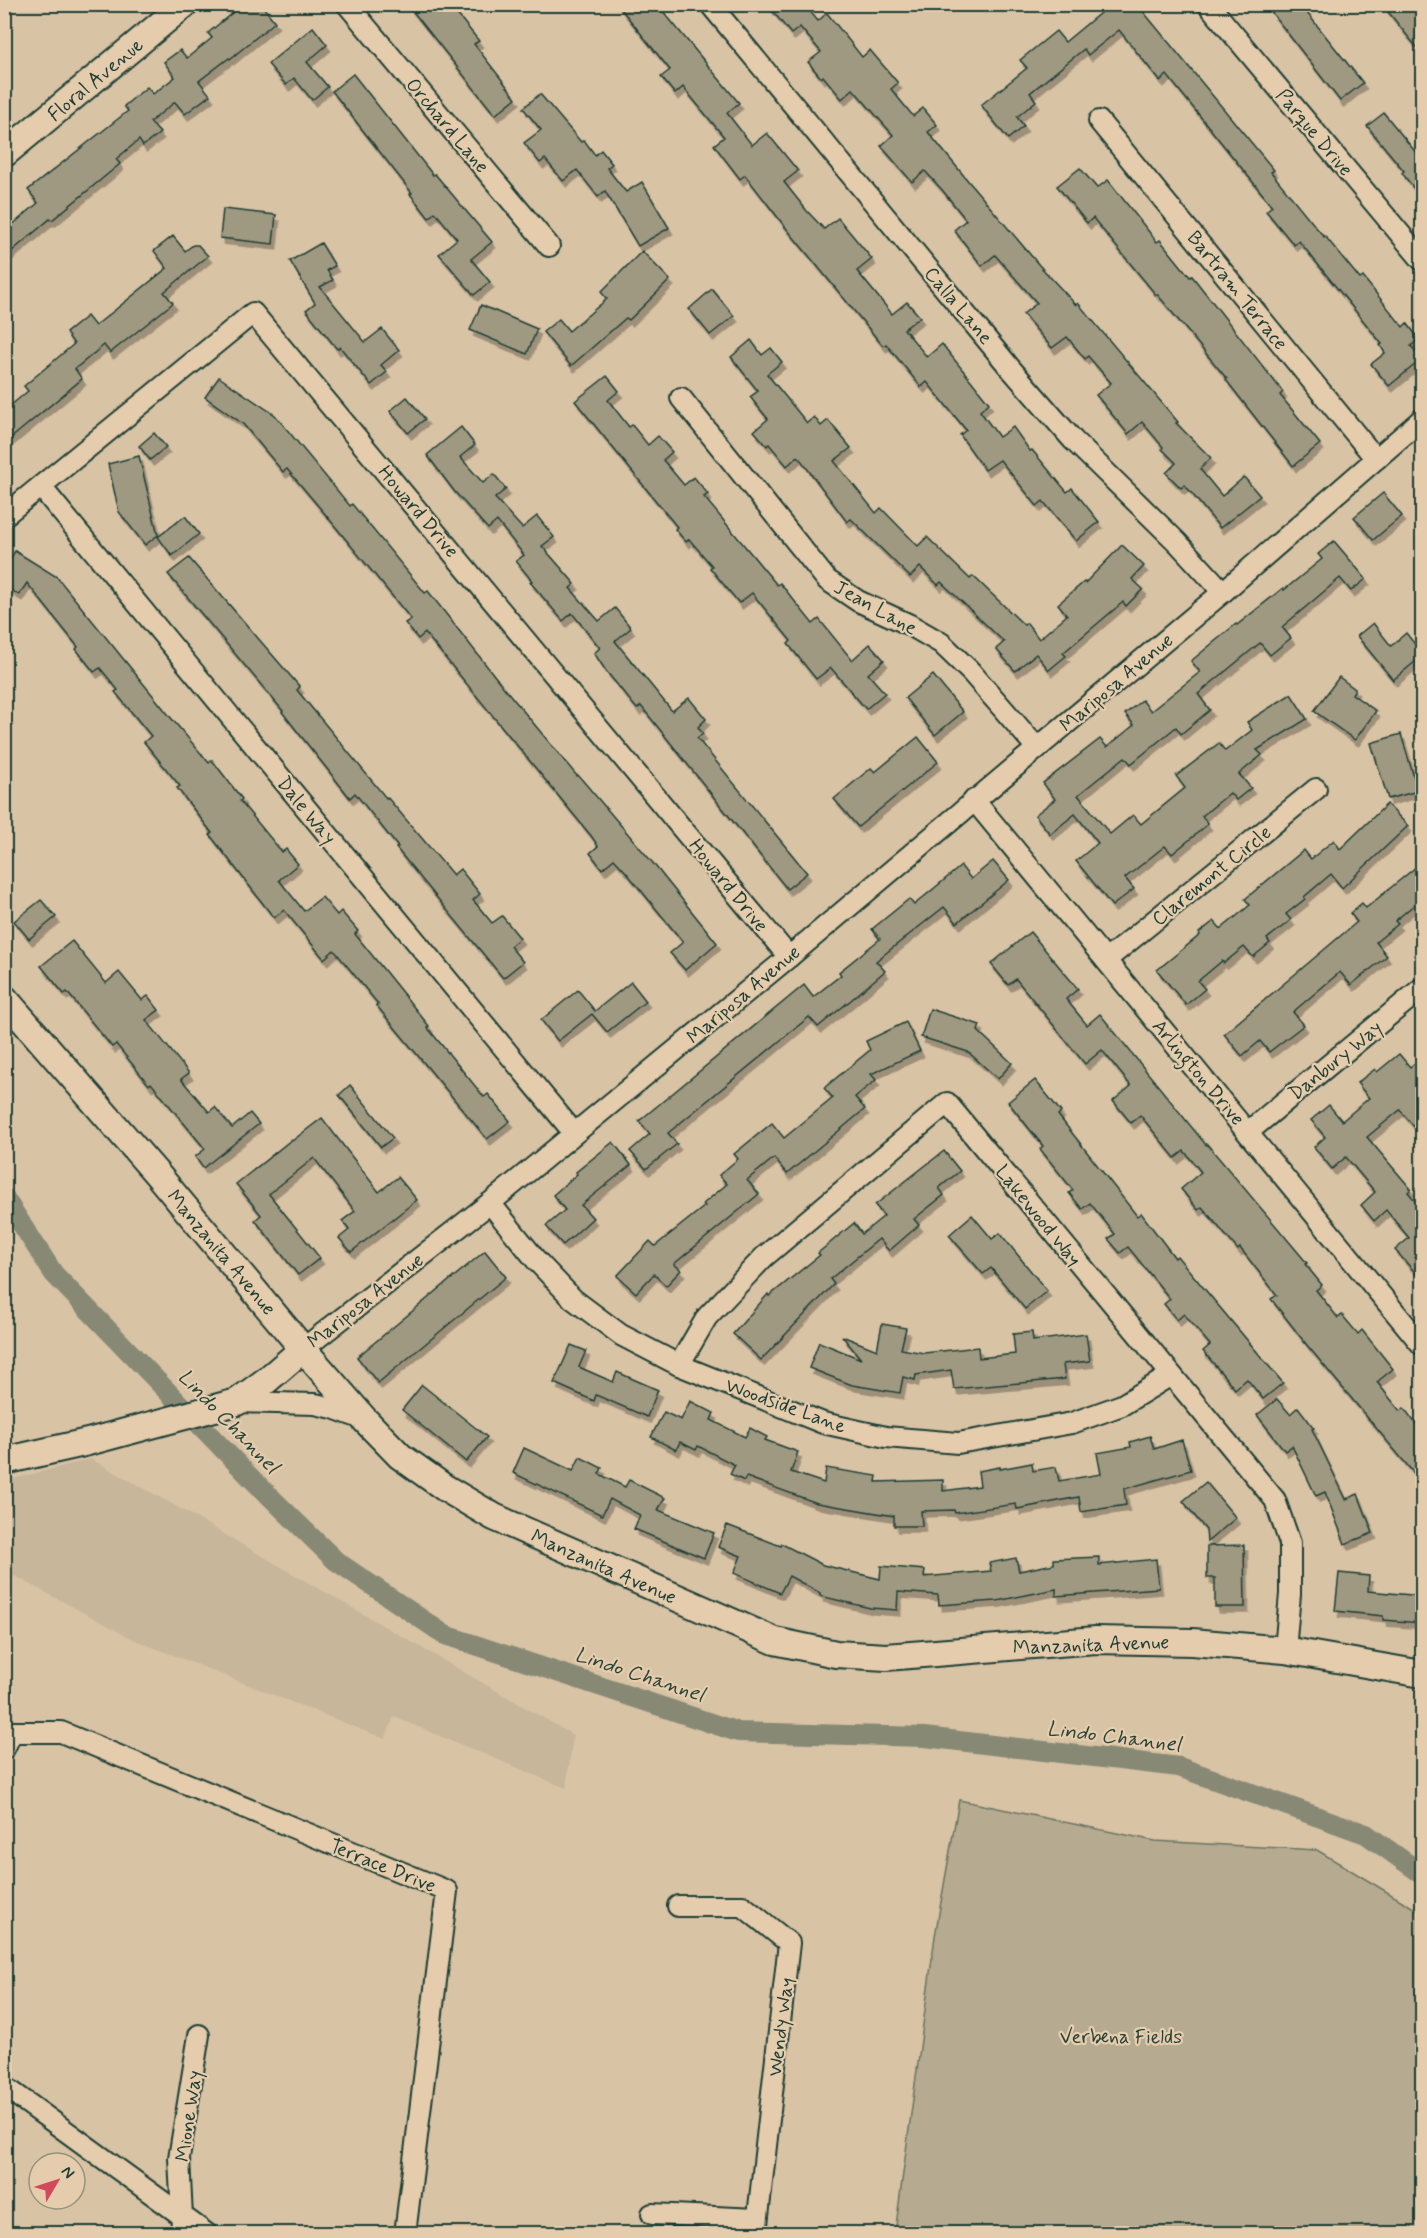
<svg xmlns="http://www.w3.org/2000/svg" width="1427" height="2238" font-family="Mynerve,sans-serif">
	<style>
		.built { fill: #c7b69a }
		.green { fill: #b6aa90; stroke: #6a7462; stroke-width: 1.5 }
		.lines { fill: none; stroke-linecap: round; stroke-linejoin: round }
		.canal { stroke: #878974; stroke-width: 20 }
		.building { fill: #9f9981; stroke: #1f3d34; stroke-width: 1.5; filter: url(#shadow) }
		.minor-casing { stroke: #1f3d34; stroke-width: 24 }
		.tertiary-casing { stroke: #1f3d34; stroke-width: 30 }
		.minor { stroke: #e4ccac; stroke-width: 20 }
		.tertiary { stroke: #e4ccac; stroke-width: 26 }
		.labels { text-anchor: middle; stroke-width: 4.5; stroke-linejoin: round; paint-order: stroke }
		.street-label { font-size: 20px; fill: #1f3d34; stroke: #e4ccac }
		.park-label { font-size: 20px; fill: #274239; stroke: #e4ccac }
		.water-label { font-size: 21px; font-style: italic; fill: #29453a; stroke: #e4ccac }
	</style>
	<defs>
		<filter id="shadow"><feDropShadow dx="3.5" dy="6" stdDeviation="0" flood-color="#0004"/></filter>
	</defs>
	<rect width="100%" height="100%" fill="#d8c3a5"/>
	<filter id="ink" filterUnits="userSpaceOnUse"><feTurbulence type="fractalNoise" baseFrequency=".0167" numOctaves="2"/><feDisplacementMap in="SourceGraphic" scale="12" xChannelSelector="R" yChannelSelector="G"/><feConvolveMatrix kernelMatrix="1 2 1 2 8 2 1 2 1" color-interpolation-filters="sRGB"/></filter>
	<g filter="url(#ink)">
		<path class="built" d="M91 1459 165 1500 573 1735 566 1788 394 1717 385 1739 135 1640 15 1576 5 1584V1481Z"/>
		<path class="green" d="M959 1800 1155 1841 1317 1850 1422 1913V2233H895L935 1936Z"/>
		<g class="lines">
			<path class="canal" d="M4 1197 54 1274 252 1479 336 1561 445 1635 738 1732 925 1737 1179 1767 1366 1834 1422 1874"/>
		</g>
		<g class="building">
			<path d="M243 4H261L275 22 230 59 229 58 199 81 210 95 185 114 175 102 150 122 160 133 143 146 139 140 116 159 120 164 52 220 50 219 4 258V232L38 203 28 190 128 111 124 106 147 87 153 94 175 77 164 62 180 50 187 58 212 38 208 33Z"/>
			<path d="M407 4H449L479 41 474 44 516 98 495 115Z"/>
			<path d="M617 4H657L739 103 727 113 752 145 767 133 798 171 784 182 807 211 824 229 838 218 872 259 857 271 884 304 892 314 907 302 920 317 904 329 927 357 942 344 989 403 980 411 999 437 1013 427 1030 451 1032 450 1067 492 1072 488 1099 522 1076 541 1043 501 1037 506 1000 460 985 470 960 435 966 430 927 382 921 387 886 344 883 346 786 228 745 175 740 179 714 145 724 137 683 87 675 94 661 77 670 70Z"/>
			<path d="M767 4H804L818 21 827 13 862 57 870 50 898 83 891 89 913 116 923 108 937 125 928 132 969 182 1039 265 1076 305 1078 303 1178 422 1176 423 1211 458 1200 469 1222 496 1244 477 1260 496 1220 528 1185 485 1181 488 1166 473 1176 463 1162 449 1163 447 1142 422 1128 434 1096 395 1111 383 1088 356 1085 359 1067 337 1052 348 1023 314 1037 303 995 255 982 266 954 230 966 220 943 191 925 171 912 182 881 146 893 135 853 89 842 99 823 76 821 78 808 62 821 52 800 27 791 34Z"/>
			<path d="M1111 4H1137L1274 170 1271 172 1324 237 1325 236 1360 279 1363 277 1403 327 1407 323 1419 339 1411 346 1422 359 1389 386 1371 364 1385 353 1380 345 1382 344 1299 241 1294 245 1266 211 1272 206 1167 75 1160 81 1119 30 1088 55 1084 49 1030 93 1036 101 1017 117 1024 126 1008 139 981 105 1027 68 1020 60 1056 31 1065 42Z"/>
			<path d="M1282 4H1300L1363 83 1340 101 1272 13Z"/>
			<path d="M1382 4H1422V53L1409 38Z"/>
			<path d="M313 27 327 45 307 62 328 87 312 100 294 78 286 85 268 64Z"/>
			<path d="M353 74 433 175 435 174 492 242 471 259 490 282 474 295 439 254 457 239 435 212 429 218 410 194 412 193 332 91Z"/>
			<path d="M540 94 581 142 584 140 595 155 601 150 612 164 607 168 626 192 642 182 669 228 638 246 605 191 598 197 577 170 563 181 545 159 540 163 524 143 541 130 523 108Z"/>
			<path d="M1384 113 1422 160V199L1402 173 1404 171 1367 126Z"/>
			<path d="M1080 168 1097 188 1108 180 1157 242 1160 240 1190 277 1192 276 1283 392 1280 395 1320 444 1293 466 1226 380 1227 379 1157 294 1156 295 1093 218 1087 223 1057 186Z"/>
			<path d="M223 209 276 215 273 244 220 238Z"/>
			<path d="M173 236 185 251 193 245H198L208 256 164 292 173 303 110 353 104 345 75 369 82 379 4 444V411L28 391 24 386 74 344 66 333 87 316 95 326 167 268 154 251Z"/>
			<path d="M321 243 335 266 327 270 333 280 320 287 365 342 382 329 399 350 381 365 387 372 371 385 340 347 337 349 306 310 315 303 290 261Z"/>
			<path d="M642 251 670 280 629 320 626 318 571 366 543 332 559 319 569 331 607 299 601 292Z"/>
			<path d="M712 289 734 316 710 335 689 309Z"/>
			<path d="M481 305 537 329 527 354 470 330Z"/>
			<path d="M751 340 762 355 771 348 782 362 767 374 807 423 814 417 821 426 828 420 851 448 834 461 876 513 881 508 918 546 927 537 970 579 973 576 1024 625 1027 623 1039 639 1067 615 1058 604 1084 582 1085 583 1122 545 1144 566 1132 579 1143 589 1126 606 1123 602 1063 653 1066 656 1049 670 1036 654 1015 671 996 649 1004 642 941 582 938 585 920 567 910 577 851 519 847 522 798 456 787 466 769 444 767 446 754 431 768 419 750 397 758 391 731 357Z"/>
			<path d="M607 376 619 391 608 400 629 427 632 425 648 445 658 436 672 452 663 460 684 485 694 477 708 494 704 497 777 585 780 583 813 624 819 619 852 660 870 644 884 660 868 674 885 693 866 709 831 668 816 679 788 644 791 641 752 593 739 603 710 568 712 566 689 539 686 542 675 529 677 527 575 401Z"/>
			<path d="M219 377 275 415 350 506 352 504 425 593 428 591 501 684 577 776 578 775 652 862 717 943 685 970 670 953 683 942 626 872 614 859 602 869 590 853 598 846 592 837 425 633 418 639 405 623 411 619 325 514 287 469 283 472 243 424 205 397Z"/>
			<path d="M407 397 425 419 408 433 390 411Z"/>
			<path d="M461 427 475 445 460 457 483 483 494 474 506 489 495 498 522 528 537 516 554 537 542 546 575 584 570 588 599 621 615 608 631 628 615 641 672 711 689 698 706 719 698 727 703 734 697 738 807 873 787 889 641 706 637 709 606 671 594 653 600 648 572 613 563 621 530 582 532 581 516 561 524 555 497 521 488 529 454 491 427 455Z"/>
			<path d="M154 433 166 447 150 460 139 446Z"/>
			<path d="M139 456 158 535 145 545 119 512 108 464Z"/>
			<path d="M1383 493 1402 516 1373 540 1354 517Z"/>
			<path d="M185 516 199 534 172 556 158 537Z"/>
			<path d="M1334 541 1366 579 1351 591 1340 578 1282 627 1291 638 1270 655 1260 643 1198 694 1210 710 1181 734 1176 727 1131 764 1125 757 1078 795 1110 834 1133 815 1141 824 1185 788 1176 776 1219 743 1225 751 1252 730 1247 722 1291 694 1307 719 1257 750 1262 755 1239 774 1251 788 1236 800 1230 793 1202 816 1208 824 1188 841 1172 854 1165 846 1125 878 1134 889 1112 906 1076 861 1098 843 1075 814 1050 834 1035 815 1055 799 1043 783 1100 739 1107 747 1134 725 1125 714 1142 700 1151 711 1200 672 1191 661 1236 624 1237 625 1283 588 1284 590 1322 559 1318 554Z"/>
			<path d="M15 551 57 577 172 719 209 763 212 760 242 799 240 801 282 852 286 849 298 864 279 880 304 911 322 897 337 915 341 911 358 931 355 934 429 1026 427 1027 484 1097 488 1094 510 1121 487 1139 376 1005 378 1004 334 950 324 959 284 910 274 918 210 835 212 833 177 788 180 786 144 742 151 736 115 692 118 690 100 668 94 672 76 649 78 647 27 583 19 595 4 586V569Z"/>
			<path d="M189 558 300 687 297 690 386 798 387 797 453 875 460 869 480 894 473 900 492 923 502 916 520 938 510 946 523 962 503 978 396 848 398 847 355 793 350 798 282 712 283 711 168 574Z"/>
			<path d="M1373 623 1391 646 1406 633 1422 653V656L1393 680 1357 636Z"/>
			<path d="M933 675 963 712 935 735 905 698Z"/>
			<path d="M1339 677 1355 689 1352 694 1376 711 1355 740 1314 711Z"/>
			<path d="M1401 734 1418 791 1388 799 1371 743Z"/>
			<path d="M918 737 938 762 858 827 834 799 871 768 875 772Z"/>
			<path d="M1387 804 1408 826 1342 888 1331 874 1304 897 1305 899 1286 914 1291 920 1267 939 1270 943 1253 957 1244 947 1224 963 1222 961 1198 981 1205 989 1186 1005 1157 970 1200 935 1199 933 1214 921 1221 929 1250 905 1245 899 1304 850 1311 859 1334 840 1340 849Z"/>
			<path d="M993 861 1009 880 957 923 944 907 876 961 885 971 851 1000 818 1027 809 1017 668 1133 677 1144 646 1169 630 1151 650 1134 639 1121 804 985 813 997 841 975 839 972 880 939 872 929 909 899 914 905 961 866 971 879Z"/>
			<path d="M1422 862V898L1395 921 1398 924 1376 942 1387 956 1351 985 1340 972 1293 1012 1304 1025 1269 1052 1260 1041 1242 1056 1224 1034 1357 922 1350 913 1362 903 1366 908Z"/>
			<path d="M41 900 56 917 29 939 14 921Z"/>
			<path d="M1030 932 1078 989 1066 999 1087 1025 1100 1014 1206 1145 1207 1144 1307 1263 1305 1264 1322 1285 1316 1290 1338 1318 1342 1315 1358 1334 1362 1330 1393 1369 1377 1382 1400 1411 1404 1408 1416 1424 1422 1419V1483L1306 1344 1271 1299 1277 1295 1240 1248 1238 1250 1202 1207 1198 1210 1181 1189 1201 1172 1184 1151 1175 1158 1140 1115 1131 1123 1113 1101 1131 1086 1102 1050 1085 1064 1016 979 1008 985 991 964Z"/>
			<path d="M72 941 106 983 119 972 142 1000 148 996 159 1010 146 1020 189 1073 181 1079 209 1112 215 1107 232 1128 250 1113 259 1124 203 1168 195 1157 205 1149 151 1083 149 1085 116 1044 112 1047 67 992 64 994 41 966Z"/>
			<path d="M631 982 646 1001 607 1032 592 1014 558 1041 541 1020 578 990 595 1011Z"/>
			<path d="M930 1009 980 1025 978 1031 1012 1063 998 1079 968 1052 921 1037Z"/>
			<path d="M906 1022 920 1051 871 1074 876 1080 855 1097 865 1109 787 1174 774 1158 747 1180 759 1194 674 1264 681 1270 666 1286 654 1274 636 1293 617 1276 650 1241 655 1246 705 1206 703 1204 727 1184 719 1175 738 1159 734 1154 772 1123 784 1138 833 1098 824 1088 870 1050 866 1041Z"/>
			<path d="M1399 1054 1410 1067 1422 1057V1136L1400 1110 1367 1137 1411 1189 1408 1192 1422 1209V1280L1395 1250 1409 1238 1386 1210 1374 1221 1361 1205 1375 1192 1346 1157 1332 1169 1314 1147 1325 1137 1311 1120 1329 1105 1342 1121 1369 1098 1357 1083 1375 1069 1377 1072Z"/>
			<path d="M1035 1080 1061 1112 1058 1115 1137 1216 1141 1213 1175 1258 1177 1256 1283 1383 1263 1399 1247 1379 1235 1389 1203 1351 1210 1345 1184 1314 1177 1320 1164 1304 1170 1299 1128 1247 1120 1253 1108 1239 1115 1234 1090 1203 1082 1209 1069 1193 1073 1190 1040 1149 1043 1146 1008 1102Z"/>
			<path d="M350 1085 393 1138 381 1147 339 1095Z"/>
			<path d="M322 1118 379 1192 398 1177 417 1200 351 1252 339 1238 349 1230 342 1221 355 1211 314 1158 269 1194 320 1258 298 1275 255 1220 261 1215 236 1184 291 1140 292 1141Z"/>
			<path d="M613 1142 631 1165 581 1205 593 1218 563 1245 546 1226 565 1210 553 1195 577 1174 576 1172Z"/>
			<path d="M944 1151 960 1171 939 1188 944 1195 914 1219 919 1225 889 1251 879 1239 830 1279 834 1284 761 1360 733 1334 768 1294 769 1296 820 1255 818 1253 854 1223 862 1234 884 1216 875 1205Z"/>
			<path d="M972 1215 992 1239 1000 1233 1047 1291 1025 1309 991 1268 983 1274 949 1235Z"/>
			<path d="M485 1251 506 1277 378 1383 357 1357Z"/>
			<path d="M882 1324 906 1328 901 1349 924 1353 978 1347 979 1358 1015 1354 1013 1334 1032 1332 1033 1341 1086 1334 1090 1361 1063 1364 1065 1379 954 1389 951 1370 916 1375 915 1380 903 1377 900 1393 852 1385 809 1368 819 1342 861 1359 842 1336 877 1350Z"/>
			<path d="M571 1345 586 1351 579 1367 613 1382 617 1372 658 1390 647 1417 596 1395 594 1401 554 1383Z"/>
			<path d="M422 1385 487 1437 466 1462 402 1410Z"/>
			<path d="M1277 1399 1290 1414 1298 1407 1314 1428 1312 1429 1346 1499 1358 1494 1373 1533 1345 1544 1325 1492 1316 1496 1292 1446 1285 1451 1257 1415Z"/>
			<path d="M690 1401 714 1413 711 1420 745 1437 750 1428 767 1437 765 1440 798 1452 791 1472 824 1483 826 1468 877 1476 876 1482 943 1480V1491L980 1486 978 1471 1000 1467V1469L1032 1463 1033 1471 1056 1467 1059 1481 1101 1474 1097 1453 1131 1447 1130 1442 1150 1436 1154 1449 1182 1440 1191 1470 1124 1489 1126 1505 1081 1512 1079 1497 1017 1509 1016 1504 955 1513 954 1510 921 1511 922 1526H894V1516L817 1503 746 1477 744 1481 730 1474 735 1465 698 1446 696 1450 680 1442 676 1450 651 1437 664 1412 681 1420Z"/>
			<path d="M524 1448 573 1471 580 1457 602 1468 599 1474 625 1487 629 1480 665 1498 658 1510 714 1533 704 1558 634 1529 640 1515 610 1499 602 1515 513 1473Z"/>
			<path d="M1206 1482 1236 1518 1207 1542 1206 1530 1183 1501Z"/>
			<path d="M727 1525 781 1546 782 1544 823 1565 880 1579 881 1566 925 1570 924 1577 991 1571 989 1563 1016 1558 1019 1571 1054 1564V1559L1099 1557V1565L1156 1559 1159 1588 1056 1596V1589L997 1601 939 1605 938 1595 898 1592 897 1610 870 1608 820 1596V1593L789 1576 780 1593 734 1573 741 1556 718 1547Z"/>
			<path d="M1244 1545 1245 1607H1215V1578H1207V1546Z"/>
			<path d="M1339 1573 1369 1576 1368 1591 1422 1596V1623L1383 1620V1616L1335 1611Z"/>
		</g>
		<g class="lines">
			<g class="minor-casing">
				<g id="minor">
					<path d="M347 4 549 246"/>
					<path d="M710 4 1011 369 1073 440 1178 543 1223 592"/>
					<path d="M1208 4 1422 260"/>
					<path d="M1099 121 1376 459"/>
					<path d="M681 398 827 580 858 601 908 624 941 643 971 672 1037 748"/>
					<path d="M41 487 574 1133"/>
					<path d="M4 516 253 313 789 957"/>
					<path d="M974 800 1422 1345"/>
					<path d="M1106 960 1316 789"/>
					<path d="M1248 1132 1422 988"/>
					<path d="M490 1203 536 1260 573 1299 621 1335 679 1365 823 1423 886 1437 958 1443 1072 1423 1122 1405 1171 1375"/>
					<path d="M303 1349 490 1203 789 957 1223 592 1422 419"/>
					<path d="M679 1365 707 1317 764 1257 947 1103 1275 1500 1290 1543V1594L1285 1650"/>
					<path d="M237 1402 315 1404 333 1408 363 1419"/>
					<path d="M4 1749 12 1732H61L447 1891 405 2234"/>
					<path d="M678 1906H743L789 1943 756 2234"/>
					<path d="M4 2086 207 2234"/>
					<path d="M652 2214 757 2219"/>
					<path d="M181 2234 182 2217 179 2158 199 2035"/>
				</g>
			</g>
			<g class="tertiary-casing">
				<g id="tertiary">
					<path d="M4 154 185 4"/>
					<path d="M4 998 157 1174 303 1349 365 1420 400 1456 445 1488 494 1517 775 1641 836 1654 886 1657 1096 1640 1192 1642 1285 1650 1422 1674"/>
					<path d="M4 1461 88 1442 237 1402 267 1380 303 1349"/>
				</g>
			</g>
			<use href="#minor" class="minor"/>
			<use href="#tertiary" class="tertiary"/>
		</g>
	</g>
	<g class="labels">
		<g class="street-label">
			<text transform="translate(95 79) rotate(-40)" y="7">Floral Avenue</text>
			<text transform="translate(448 125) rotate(50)" y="7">Orchard Lane</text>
			<text transform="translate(1315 132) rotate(50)" y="7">Parque Drive</text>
			<text transform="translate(1238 290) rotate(51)" y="7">Bartram Terrace</text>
			<text transform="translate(959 305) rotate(50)" y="7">Calla Lane</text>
			<text transform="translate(419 511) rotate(50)" y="7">Howard Drive</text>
			<text transform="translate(876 607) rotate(29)" y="7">Jean Lane</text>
			<text transform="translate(1116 682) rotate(-40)" y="7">Mariposa Avenue</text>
			<text transform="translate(307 810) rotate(51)" y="7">Dale Way</text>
			<text transform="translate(1211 875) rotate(-39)" y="7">Claremont Circle</text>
			<text transform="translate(729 885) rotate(51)" y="7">Howard Drive</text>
			<text transform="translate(743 994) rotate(-40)" y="7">Mariposa Avenue</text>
			<text transform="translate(1335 1060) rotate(-39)" y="7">Danbury Way</text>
			<text transform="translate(1199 1072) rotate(50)" y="7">Arlington Drive</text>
			<text transform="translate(1039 1215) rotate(51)" y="7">Lakewood Way</text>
			<text transform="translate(222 1252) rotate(50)" y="7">Manzanita Avenue</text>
			<text transform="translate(365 1300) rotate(-38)" y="7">Mariposa Avenue</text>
			<text transform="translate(786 1405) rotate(20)" y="7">Woodside Lane</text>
			<text transform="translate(604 1566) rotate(24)" y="7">Manzanita Avenue</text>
			<text transform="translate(1091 1644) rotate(-2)" y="7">Manzanita Avenue</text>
			<text transform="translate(383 1865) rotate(22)" y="7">Terrace Drive</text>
			<text transform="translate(780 2027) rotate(-83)" y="7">Wendy Way</text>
			<text transform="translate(188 2116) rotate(-82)" y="7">Mione Way</text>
		</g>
		<g class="park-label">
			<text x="1121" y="2043">Verbena Fields</text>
		</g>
		<g class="water-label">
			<text transform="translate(229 1421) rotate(46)" y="7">Lindo Channel</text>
			<text transform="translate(640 1674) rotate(18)" y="7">Lindo Channel</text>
			<text transform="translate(1114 1736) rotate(7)" y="7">Lindo Channel</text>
		</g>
	</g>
	<rect width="1427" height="2238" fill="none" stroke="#e4ccac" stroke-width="24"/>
	<rect x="12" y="12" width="1403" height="2214" fill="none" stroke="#1f3d34" stroke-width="2" filter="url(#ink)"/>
	<g transform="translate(57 2181) rotate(51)"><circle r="28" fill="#e4ccac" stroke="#95937c" stroke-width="1.5"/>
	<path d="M0-4.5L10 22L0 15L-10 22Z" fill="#d1495b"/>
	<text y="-9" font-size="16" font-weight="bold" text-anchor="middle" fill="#1f3d34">N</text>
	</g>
</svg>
